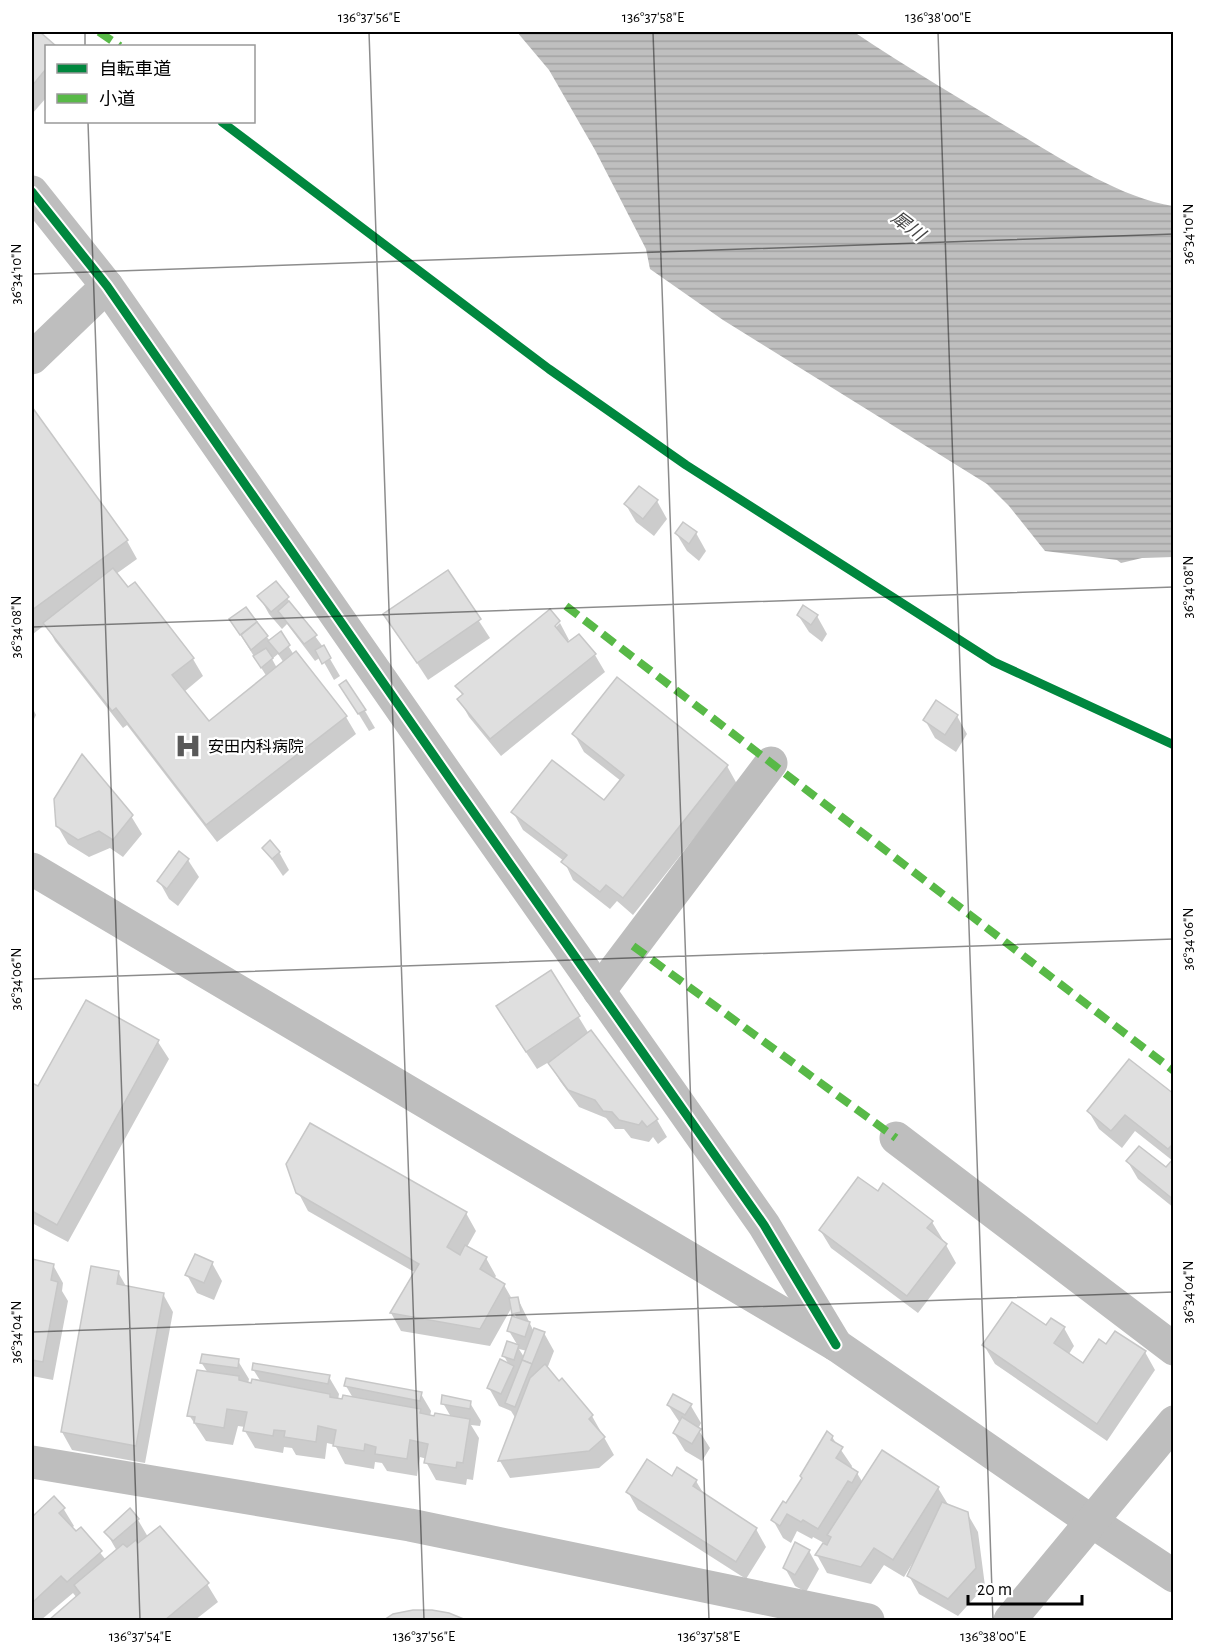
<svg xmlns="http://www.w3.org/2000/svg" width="1205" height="1652" font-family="'Alegreya Sans','Noto Sans JP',sans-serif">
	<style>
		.water { fill: url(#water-rules) }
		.shadow { fill: #0003; fill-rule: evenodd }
		.building { fill: #dfdfdf; stroke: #c7c7c7; stroke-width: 1.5 }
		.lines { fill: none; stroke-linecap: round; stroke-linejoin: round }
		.minor { stroke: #bebebe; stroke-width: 33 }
		.quiet { stroke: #58b947; stroke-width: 8; stroke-dasharray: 15 8; stroke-linecap: butt }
		.cycleway-casing { stroke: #fff; stroke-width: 13 }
		.cycleway { stroke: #00873e; stroke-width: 9 }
		.ticks { fill: none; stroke: #000; stroke-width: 1.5; stroke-opacity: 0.45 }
		.labels { text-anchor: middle; stroke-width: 4.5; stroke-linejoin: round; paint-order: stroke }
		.poi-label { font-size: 16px; fill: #000; stroke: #fff; text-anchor: start }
		.water-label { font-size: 18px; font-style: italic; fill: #444; stroke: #fff }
		.neatline { fill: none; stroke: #000; stroke-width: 2 }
		.ticks-label { font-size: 15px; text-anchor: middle; fill: #000 }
	</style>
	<defs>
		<pattern id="water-rules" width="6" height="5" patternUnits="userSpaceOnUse" patternTransform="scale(1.5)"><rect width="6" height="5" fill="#bfbfbf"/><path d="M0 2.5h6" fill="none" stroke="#a2a2a2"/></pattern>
	</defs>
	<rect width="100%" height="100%" fill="#fff"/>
	<path class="water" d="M517 32H854C908 68 965 102 1021 135 1064 161 1124 199 1173 206V557L1142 558 1121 563 1117 560 1045 551 1009 506 987 484 723 320 650 269 646 249 595 150 549 70Z"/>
	<g class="shadow">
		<path d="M32 32H38L54 46H46V98L32 114Z"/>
		<path d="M32 410 127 541 137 559 116 574 193 659 203 676 184 692 208 723 267 677 231 620 245 609 270 641 280 633 294 655 346 717 356 734 217 842 127 725 123 728 55 641 46 624 33 634 32 632ZM278 654 284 663 277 668 272 659Z"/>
		<path d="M657 501 667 519 654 536 636 522 626 505Z"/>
		<path d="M676 533H696L706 551 699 561 687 551Z"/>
		<path d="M447 572 490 638 428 680 385 614Z"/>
		<path d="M276 583 323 647 340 676 334 680 321 657 315 661 287 624 282 629 269 614 259 596Z"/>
		<path d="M798 615 817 616 827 634 822 642 809 632Z"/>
		<path d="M556 621V627L560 623 569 640 563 646 579 636 595 655 605 672 501 756 469 717 459 699 463 696 457 686Z"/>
		<path d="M346 683 365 711 375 728 369 731 352 703Z"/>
		<path d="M32 707 36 715 32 723Z"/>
		<path d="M957 716 967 734 956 752 935 738 925 720Z"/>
		<path d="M574 734 727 766 737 784 633 915 617 901 610 909 573 880 564 861 523 830 513 812 604 802 621 781 584 752Z"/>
		<path d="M131 816 142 834 123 857 110 848 89 857 68 844 57 825Z"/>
		<path d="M264 848 279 852 289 870 283 876Z"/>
		<path d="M188 860 199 877 178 906 169 899 159 881Z"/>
		<path d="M551 972 589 1034 657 1120 667 1137 658 1144 653 1137 649 1142 631 1138 624 1129H615L606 1118 579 1107 560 1081 549 1062 537 1069 508 1025 498 1007Z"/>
		<path d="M86 1002 158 1042 169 1059 68 1242 32 1223V1084L38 1088Z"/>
		<path d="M1174 1096V1208L1138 1179 1128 1162 1166 1169 1173 1161 1135 1131 1122 1148 1099 1129 1089 1112Z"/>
		<path d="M883 1185 932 1222 943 1240 941 1241 946 1245 956 1263 918 1313 831 1248 820 1230 878 1193Z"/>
		<path d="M298 1192 466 1213 476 1231 467 1247 486 1258 496 1276 494 1279 504 1285 512 1299H518L534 1332 544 1333 554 1351 547 1369 592 1416 614 1455 599 1468 510 1478 500 1461 516 1419 511 1411 499 1406 489 1388 509 1365 504 1356 518 1346 509 1331 517 1319 512 1307 490 1346 401 1331 391 1313 416 1273 308 1211ZM519 1349 527 1351 524 1357Z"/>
		<path d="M32 1261 53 1265 63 1283 62 1291 68 1301 53 1380 32 1376Z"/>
		<path d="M212 1263 222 1281 214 1300 197 1293 187 1275Z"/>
		<path d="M118 1272 127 1288 163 1294 173 1312 145 1463 72 1450 62 1432Z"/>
		<path d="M1047 1327 1064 1328 1074 1346 1069 1354 1084 1365 1107 1346 1145 1352 1155 1370 1107 1441 995 1364 985 1347Z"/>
		<path d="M238 1361 249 1379 248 1384 261 1382 253 1369 329 1377 339 1394 338 1400 353 1398 346 1386 421 1394 431 1411 430 1417H451L443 1403H470L481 1421 480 1426 471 1425 479 1438 473 1480 467 1479 466 1485 436 1480 426 1462 427 1459 420 1457 417 1476 387 1471 382 1463 375 1462 374 1469 345 1464 335 1445 327 1443 325 1459 296 1455 292 1448 284 1447 283 1453 255 1448 245 1431V1427L238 1426 233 1445 206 1441 189 1415 208 1373 201 1362Z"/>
		<path d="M668 1405 691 1406 701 1423 698 1429 710 1448 702 1461 685 1451 674 1433 680 1423Z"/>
		<path d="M832 1437 852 1466 851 1469 857 1473 863 1483 938 1488 949 1506 967 1513 978 1532 985 1586 958 1616 919 1594 909 1576 916 1560 915 1559 904 1577 884 1565 871 1584 827 1573 817 1555 824 1543 813 1537 812 1539 797 1531 791 1543 783 1538 773 1520 786 1505Z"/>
		<path d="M673 1478 696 1481 705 1496 756 1529 766 1547 746 1579 638 1510 628 1492Z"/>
		<path d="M54 1499 63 1508 74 1526 71 1529 76 1533 81 1529 106 1560 117 1551 106 1532 138 1520 148 1537 207 1584 218 1602 195 1620H51L77 1598 73 1593 41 1620H32V1519Z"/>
		<path d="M809 1551 819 1569 806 1592 795 1586 785 1568Z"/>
		<path d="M448 1614 462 1620H386L394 1615Z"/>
	</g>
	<g class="building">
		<path d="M32 32H40L56 46H46V69L32 86Z"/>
		<path d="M32 407 128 540 32 610Z"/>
		<path d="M639 486 658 500 643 519 624 504Z"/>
		<path d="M683 522 697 532 689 544 675 533Z"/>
		<path d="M113 568 128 587 135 582 194 658 172 675 209 721 296 651 347 716 206 825 116 708 112 711 43 623Z"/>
		<path d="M448 570 481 619 417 663 383 614Z"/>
		<path d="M276 581 289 597 271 612 257 596Z"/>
		<path d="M289 601 317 635 304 644 278 611Z"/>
		<path d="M803 605 818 615 811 625 797 615Z"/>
		<path d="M246 607 257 622 240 635 229 619Z"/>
		<path d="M550 609 560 621 555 626 568 642 579 634 596 654 490 739 457 699 463 694 455 686Z"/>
		<path d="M257 622 268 636 251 650 241 635Z"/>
		<path d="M281 631 290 645 279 654 268 641Z"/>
		<path d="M324 645 331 658 322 664 315 650Z"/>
		<path d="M266 648 273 658 261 668 253 656Z"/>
		<path d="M617 677 728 765 623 898 606 885 600 892 561 862 567 855 511 812 552 760 604 800 624 775 572 734Z"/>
		<path d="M346 680 366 710 358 714 339 685Z"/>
		<path d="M936 700 958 715 945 735 923 720Z"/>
		<path d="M82 754 133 815 113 840 99 831 78 840 56 826 54 799Z"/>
		<path d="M270 840 280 852 272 859 262 848Z"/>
		<path d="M179 851 189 859 167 889 157 881Z"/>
		<path d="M551 970 580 1016 526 1052 496 1006Z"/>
		<path d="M86 1000 159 1040 57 1225 32 1211V1083L38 1086Z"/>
		<path d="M591 1030 658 1119 647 1127 642 1121 639 1125 619 1120 612 1112 603 1111 595 1100 568 1090 548 1063Z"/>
		<path d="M1129 1059 1174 1094V1143L1168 1149 1125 1115 1111 1131 1087 1111Z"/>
		<path d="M310 1123 467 1212 447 1247 460 1255 465 1245 487 1257 480 1269 505 1284 480 1329 390 1313 419 1264 296 1193 286 1164Z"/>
		<path d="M1139 1146 1166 1167 1174 1158V1200L1126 1161Z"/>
		<path d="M858 1177 878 1191 883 1183 933 1221 927 1228 947 1244 907 1296 819 1230Z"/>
		<path d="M195 1254 213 1262 204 1283 185 1275Z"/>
		<path d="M32 1259 54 1264 51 1280 58 1282 43 1362 32 1360Z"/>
		<path d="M91 1266 119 1271 117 1284 164 1293 136 1446 61 1432Z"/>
		<path d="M518 1297 521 1312 512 1314 509 1298Z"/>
		<path d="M1012 1302 1046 1325 1051 1318 1065 1327 1054 1343 1083 1363 1099 1339 1106 1344 1115 1331 1146 1351 1097 1424 982 1345Z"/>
		<path d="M512 1316 530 1322 525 1337 507 1331Z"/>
		<path d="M534 1328 545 1332 532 1364 522 1360Z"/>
		<path d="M507 1341 519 1345 514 1360 502 1356Z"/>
		<path d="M202 1354 239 1359 238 1368 200 1363Z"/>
		<path d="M500 1359 514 1366 501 1394 487 1388Z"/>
		<path d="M522 1360 532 1364 515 1407 505 1403Z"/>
		<path d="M253 1363 330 1375 328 1384 252 1370Z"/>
		<path d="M545 1364 559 1381 562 1378 593 1415 589 1419 605 1437 589 1451 498 1461 530 1378Z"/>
		<path d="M197 1370 239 1376V1380L251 1383 252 1379 330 1394V1397L342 1399 343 1395 421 1409 420 1413 434 1416 435 1413 470 1419 463 1463 457 1462 456 1468 424 1463 428 1444 410 1440 407 1459 375 1454 376 1447 365 1444 364 1451 333 1446 336 1430 318 1426 316 1442 284 1437 285 1431 274 1430 273 1436 243 1431 247 1412 227 1409 224 1428 194 1423 195 1417 187 1416Z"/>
		<path d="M346 1378 422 1392 420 1401 344 1386Z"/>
		<path d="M673 1394 692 1404 685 1415 667 1405Z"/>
		<path d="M442 1395 471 1401 470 1409 441 1404Z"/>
		<path d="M682 1417 701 1429 692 1444 673 1433Z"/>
		<path d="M827 1431 833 1436 831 1440 843 1447 836 1458 858 1472 852 1483 848 1481 818 1529 803 1520 801 1522 787 1514 780 1526 771 1520 783 1501 786 1503 802 1478 800 1476Z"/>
		<path d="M882 1450 939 1487 898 1552 893 1560 874 1548 861 1567 815 1555 823 1543 827 1545 831 1537 827 1535Z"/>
		<path d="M647 1459 672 1476 677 1467 697 1480 693 1486 757 1528 736 1562 626 1492Z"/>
		<path d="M54 1496 65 1508 59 1513 76 1531 81 1527 102 1551 67 1582 61 1576 32 1603V1517Z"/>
		<path d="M942 1502 968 1512 976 1568 948 1599 907 1576Z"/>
		<path d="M130 1508 139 1519 113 1541 104 1532Z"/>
		<path d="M160 1526 209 1583 165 1620H49L80 1593 74 1585 123 1544 127 1547 136 1540 138 1543Z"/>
		<path d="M795 1542 810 1550 795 1575 783 1568Z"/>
		<path d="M413 1610H432L449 1613 466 1620H384L393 1614Z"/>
	</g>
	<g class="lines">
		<g class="minor">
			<path d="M32 192 107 286 455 786 764 1225 836 1345"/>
			<path d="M32 358 107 286"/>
			<path d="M32 869 836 1345 1091 1521 1174 1576"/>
			<path d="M599 991 771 763"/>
			<path d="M896 1138 1174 1349"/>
			<path d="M32 1462 410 1525 868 1620"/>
			<path d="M1010 1620 1174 1422"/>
		</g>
		<g class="quiet">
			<path d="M99 32 120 46"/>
			<path d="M566 606 1174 1071"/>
			<path d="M633 946 896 1138"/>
		</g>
		<g class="cycleway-casing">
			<g id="cycleway">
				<path d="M222 122 549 369 686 465 994 662 1174 745"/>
				<path d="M32 192 107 286 455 786 764 1225 836 1345"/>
			</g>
		</g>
		<use href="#cycleway" class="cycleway"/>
	</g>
	<path class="ticks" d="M85 32V46M369 32 424 1620M653 32 709 1620M938 32 993 1620M88 122 140 1620M32 274 1174 234M32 627 1174 587M32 979 1174 939M32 1332 1174 1292"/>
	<defs>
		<g id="hospital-bare" transform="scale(2.07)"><path d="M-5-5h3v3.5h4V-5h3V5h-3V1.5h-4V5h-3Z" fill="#595959" stroke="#fff" stroke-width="2.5" paint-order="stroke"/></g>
	</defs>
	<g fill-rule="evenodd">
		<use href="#hospital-bare" x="188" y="746"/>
	</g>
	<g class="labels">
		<g class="poi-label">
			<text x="208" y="752">安田内科病院</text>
		</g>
		<g class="water-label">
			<text transform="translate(908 226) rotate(37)" y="6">犀川</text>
		</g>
	</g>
	<rect width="1205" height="1652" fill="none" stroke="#ffffff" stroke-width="66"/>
	<rect x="45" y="45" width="210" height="78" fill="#ffffff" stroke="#999999" stroke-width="1.5"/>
	<rect x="57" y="64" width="30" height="9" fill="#00873e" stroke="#999999" stroke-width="1.5"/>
	<text x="99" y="75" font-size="18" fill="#000000">自転車道</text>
	<rect x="57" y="94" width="30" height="9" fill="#58b947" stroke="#999999" stroke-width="1.5"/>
	<text x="99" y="105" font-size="18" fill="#000000">小道</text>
	<path d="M968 1595v9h114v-9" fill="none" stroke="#000000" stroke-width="3"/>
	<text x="977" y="1595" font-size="18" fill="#000000" stroke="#ffffff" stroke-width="4.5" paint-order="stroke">20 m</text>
	<rect x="33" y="33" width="1139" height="1586" class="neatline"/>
	<g class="ticks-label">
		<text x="369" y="22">136°37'56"E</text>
		<text x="653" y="22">136°37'58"E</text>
		<text x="938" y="22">136°38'00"E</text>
		<text transform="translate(1188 234) rotate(-90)" y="5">36°34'10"N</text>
		<text transform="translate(16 274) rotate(-90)" y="5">36°34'10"N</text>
		<text transform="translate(1188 587) rotate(-90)" y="5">36°34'08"N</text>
		<text transform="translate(16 627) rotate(-90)" y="5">36°34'08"N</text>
		<text transform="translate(1188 939) rotate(-90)" y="5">36°34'06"N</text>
		<text transform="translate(16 979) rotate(-90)" y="5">36°34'06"N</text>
		<text transform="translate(1188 1292) rotate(-90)" y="5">36°34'04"N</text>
		<text transform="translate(16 1332) rotate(-90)" y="5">36°34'04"N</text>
		<text x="140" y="1641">136°37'54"E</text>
		<text x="424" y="1641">136°37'56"E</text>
		<text x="709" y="1641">136°37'58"E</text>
		<text x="993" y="1641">136°38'00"E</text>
	</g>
</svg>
